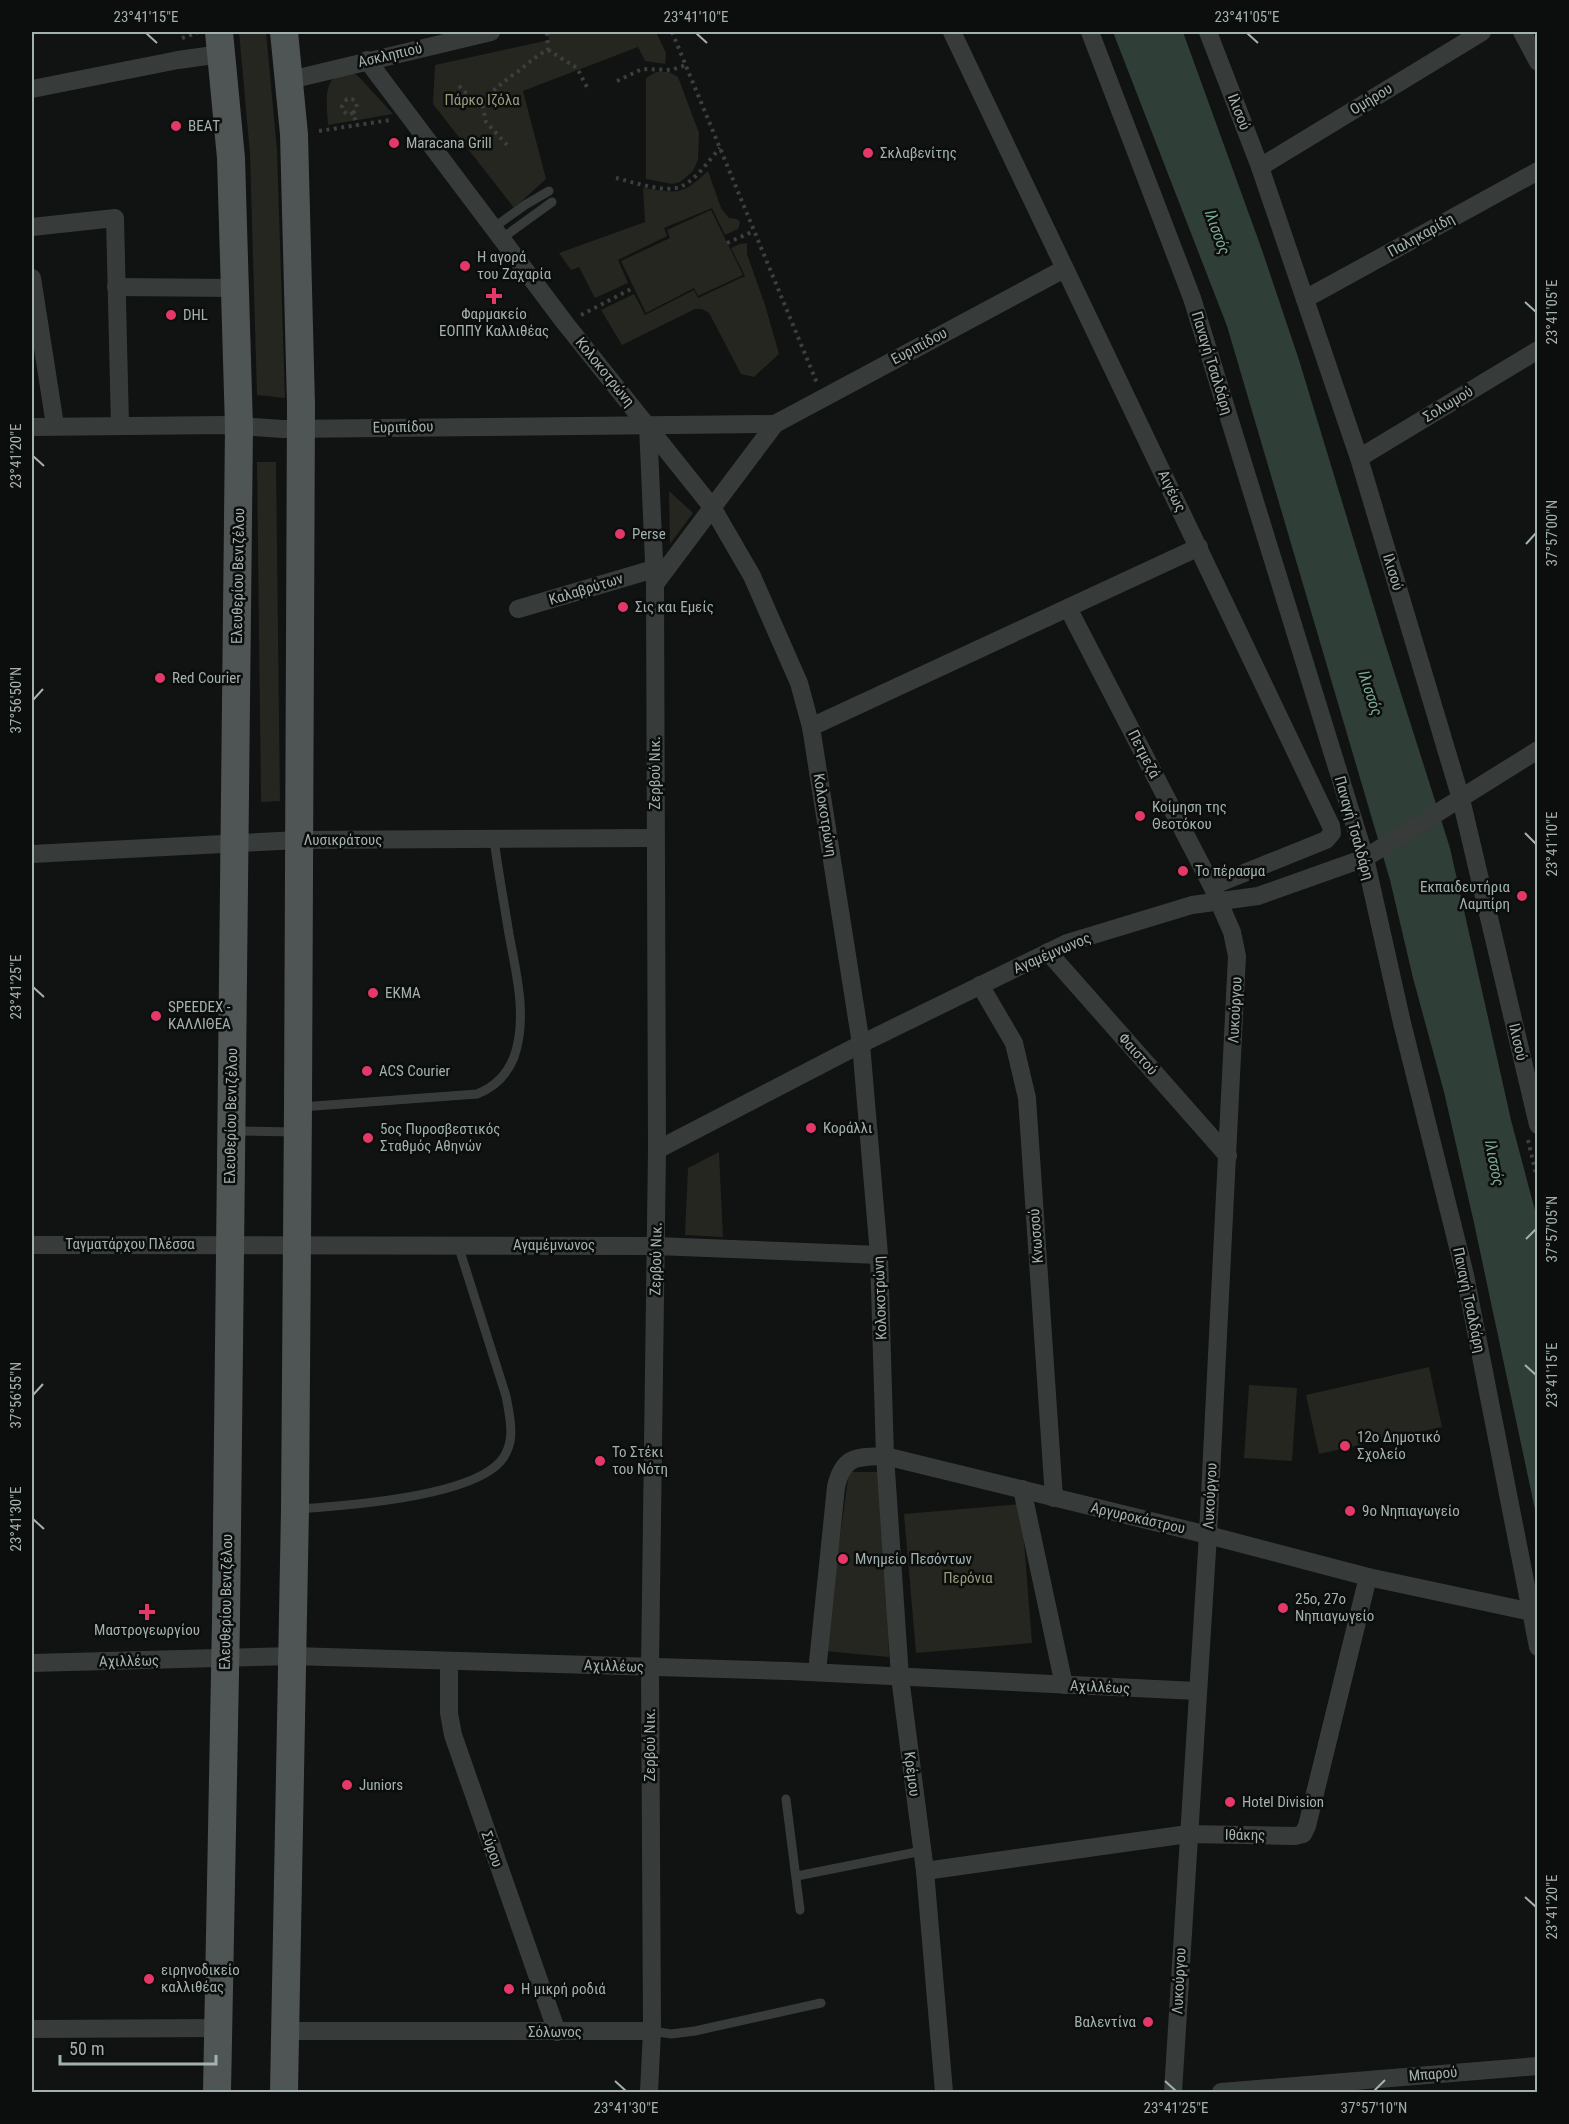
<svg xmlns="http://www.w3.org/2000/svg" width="1569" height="2124" font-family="'Roboto Condensed',sans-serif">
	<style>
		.green { fill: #25261f }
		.water { fill: #2f3e36 }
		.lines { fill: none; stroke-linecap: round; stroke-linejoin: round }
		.path { stroke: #3a403e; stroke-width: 4; stroke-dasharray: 3 4.5; stroke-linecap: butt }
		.lane { stroke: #373c3b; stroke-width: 9 }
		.street { stroke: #373c3b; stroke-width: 18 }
		.primary { stroke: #4e5554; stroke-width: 28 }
		.ticks { fill: none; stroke: #a3b2ae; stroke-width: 2 }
		.poi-dot { fill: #e33868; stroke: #0c0d0d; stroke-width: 2 }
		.labels { text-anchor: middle; stroke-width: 5; stroke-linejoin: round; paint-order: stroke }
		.street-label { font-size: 15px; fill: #a3b2ae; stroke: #0c0d0d }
		.park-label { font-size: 15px; fill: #989c7b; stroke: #0c0d0d }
		.poi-label { font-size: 15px; fill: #a3b2ae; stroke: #0c0d0d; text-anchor: start }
		.water-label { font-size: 16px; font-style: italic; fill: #7cab94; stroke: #0c0d0d }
		.neatline { fill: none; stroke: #a3b2ae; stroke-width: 2 }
		.ticks-label { font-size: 15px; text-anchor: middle; fill: #a3b2ae }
	</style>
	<rect width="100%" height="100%" fill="#111212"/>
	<g class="green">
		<path d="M239 32H266L277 150 285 398 257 395 250 154Z"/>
		<path d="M548 32H656L666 53 665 64 645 61 638 47 523 91 546 179 514 208 433 104 435 65 549 40Z"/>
		<path d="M351 72 358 76 393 114 328 125C328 112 322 85 336 76 339 74 346 73 351 72Z"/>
		<path d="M656 72H669L678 77 699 133 698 160 693 171 680 182 672 184 646 179V78Z"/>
		<path d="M708 171 721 208 729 218 737 219 740 222 738 229 725 235 712 208 664 228 667 236 618 260 628 283 595 298 579 267 571 270 559 253 645 222 643 188C679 193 681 196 708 171Z"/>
		<path d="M711 210 743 275 698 296 694 288 646 313 621 261 670 238 667 230Z"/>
		<path d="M747 243V254L765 305 779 354 754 377 741 374 709 313 702 309H695L622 345 601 310 634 294 645 315 694 290 698 298 745 276 731 248 740 244Z"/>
		<path d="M257 462H276L280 801 261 802Z"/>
		<path d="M669 491 693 513 670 544Z"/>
		<path d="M719 1152 723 1237 685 1235 688 1168Z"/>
		<path d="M1429 1367 1442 1427 1319 1454 1306 1395Z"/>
		<path d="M1249 1385 1297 1388 1292 1461 1244 1458Z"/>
		<path d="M849 1472H882L889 1657 824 1651Z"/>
		<path d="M1021 1504 1032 1643 916 1653 904 1514Z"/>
	</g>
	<path class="water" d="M1113 32H1183L1262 250 1299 360 1385 643 1450 848 1511 1120 1537 1218V1519L1474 1223 1444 1092 1413 978 1390 880 1227 326Z"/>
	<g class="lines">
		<g class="path">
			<path d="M672 32 817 383"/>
			<path d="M182 38 197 33"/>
			<path d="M548 50 577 68 589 91"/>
			<path d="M617 81 642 69 671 70 686 65"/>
			<path d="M459 86 469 96 482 103"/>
			<path d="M353 113 348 115 343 111 342 106 347 99H352L356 102 357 108 353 113 357 125"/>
			<path d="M319 131 390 120"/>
			<path d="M507 145 486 122 482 103C493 90 504 81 517 72 528 64 535 56 548 50L547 32"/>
			<path d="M616 178C633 182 667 194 682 186 697 179 709 160 720 148"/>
			<path d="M727 243 754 231"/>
			<path d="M581 315 633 288"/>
			<path d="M1528 1140 1538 1182"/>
		</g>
		<g class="lane">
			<path d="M493 228 525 205 549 191"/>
			<path d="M501 239 552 202"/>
			<path d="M301 1107 477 1094C495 1087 507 1075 514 1057 528 1018 516 972 509 934 504 902 498 871 494 839"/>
			<path d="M234 1131 295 1132"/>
			<path d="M297 1509C345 1506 468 1497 500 1462 517 1443 510 1418 506 1396L458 1245"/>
			<path d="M786 1799 800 1910"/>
			<path d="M797 1876 922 1851"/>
			<path d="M652 2031 671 2034 695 2031 821 2003"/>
		</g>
		<g class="street">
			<path d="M952 32 1331 826 1332 833 1326 840 1212 886"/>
			<path d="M1090 32 1192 298 1365 858 1402 1023 1465 1275 1538 1647"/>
			<path d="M1208 32 1260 167 1359 458 1461 799 1538 1125"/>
			<path d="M1522 32 1538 62"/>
			<path d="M367 60 565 323 712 507 752 576 799 683 811 727 861 1044 879 1255 885 1456 900 1677 925 1871 944 2092"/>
			<path d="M290 80 491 32"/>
			<path d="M32 89 178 60 221 54"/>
			<path d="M1260 167 1482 32"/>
			<path d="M32 227 115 218 120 425"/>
			<path d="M32 278 55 425"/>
			<path d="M116 287 235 288"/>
			<path d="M1305 299 1538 171"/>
			<path d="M648 425 655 584 657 1150 650 1667 652 2031 649 2092"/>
			<path d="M32 427 224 425 283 429 775 424"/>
			<path d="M1359 458 1538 350"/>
			<path d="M655 584 775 424 1064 269"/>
			<path d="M1068 608 1212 886 1232 932 1237 956 1208 1535 1173 2092"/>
			<path d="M518 609 654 569"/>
			<path d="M811 727 1199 547"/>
			<path d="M32 854 299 840 655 838"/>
			<path d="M1048 952 1228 1156"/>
			<path d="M980 985 1014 1043 1027 1098 1054 1498"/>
			<path d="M657 1150 861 1044 1067 943 1192 905 1258 896 1365 858 1538 750"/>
			<path d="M32 1245 656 1246 879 1255"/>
			<path d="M1022 1489 1064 1685"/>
			<path d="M449 1661V1713L453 1735 557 2032"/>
			<path d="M32 1663 293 1656 788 1671 1197 1691"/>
			<path d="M817 1672 836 1487C843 1456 856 1457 885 1456L1208 1535 1368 1577 1532 1612"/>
			<path d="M925 1871 1188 1834 1295 1836 1303 1834 1307 1826 1368 1577"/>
			<path d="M32 2029 218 2028"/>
			<path d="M285 2031H652"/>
			<path d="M1221 2092 1538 2066"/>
		</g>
		<g class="primary">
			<path d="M217 2092 226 1621 239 427 231 158 219 32"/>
			<path d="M284 2092 295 1509 298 1107 301 405 294 134 284 32"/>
		</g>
	</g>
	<path class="ticks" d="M146 33 157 43M696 33 707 43M1247 33 1258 43M1525 302 1536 312M33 456 44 466M1526 544 1536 533M33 700 43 689M1525 833 1536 844M33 987 44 997M1526 1239 1536 1229M1525 1365 1536 1375M33 1395 43 1384M33 1519 44 1529M1525 1897 1536 1907M615 2081 626 2091M1165 2081 1176 2091M1374 2091 1385 2080"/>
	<g class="poi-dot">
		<circle cx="176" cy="126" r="6"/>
		<circle cx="394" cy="143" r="6"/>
		<circle cx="868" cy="153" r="6"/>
		<circle cx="465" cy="266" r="6"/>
		<path d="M491 287h6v6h6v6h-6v6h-6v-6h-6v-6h6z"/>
		<circle cx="171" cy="315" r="6"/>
		<circle cx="620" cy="534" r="6"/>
		<circle cx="623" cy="607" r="6"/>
		<circle cx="160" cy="678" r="6"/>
		<circle cx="1140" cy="816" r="6"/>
		<circle cx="1183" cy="871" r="6"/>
		<circle cx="1522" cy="896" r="6"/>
		<circle cx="373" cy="993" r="6"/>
		<circle cx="156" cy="1016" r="6"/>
		<circle cx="367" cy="1071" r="6"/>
		<circle cx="811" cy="1128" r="6"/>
		<circle cx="368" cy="1138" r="6"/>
		<circle cx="1345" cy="1446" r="6"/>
		<circle cx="600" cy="1461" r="6"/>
		<circle cx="1350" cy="1511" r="6"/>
		<circle cx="843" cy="1559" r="6"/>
		<circle cx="1283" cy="1608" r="6"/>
		<path d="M144 1603h6v6h6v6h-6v6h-6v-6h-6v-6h6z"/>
		<circle cx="347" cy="1785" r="6"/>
		<circle cx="1230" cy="1802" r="6"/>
		<circle cx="149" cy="1979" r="6"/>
		<circle cx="509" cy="1989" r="6"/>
		<circle cx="1148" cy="2022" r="6"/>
	</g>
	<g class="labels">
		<g class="street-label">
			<text transform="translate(390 55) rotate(-13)" y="5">Ασκληπιού</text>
			<text transform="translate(1371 99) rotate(-31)" y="5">Ομήρου</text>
			<text transform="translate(1239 112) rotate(69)" y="5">Ιλισού</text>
			<text transform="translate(1421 235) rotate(-29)" y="5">Παληκαρίδη</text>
			<text transform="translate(919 346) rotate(-28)" y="5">Ευριπίδου</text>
			<text transform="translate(1212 363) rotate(73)" y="5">Παναγή Τσαλδάρη</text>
			<text transform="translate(605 372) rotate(51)" y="5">Κολοκοτρώνη</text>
			<text transform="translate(1448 404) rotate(-31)" y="5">Σολωμού</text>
			<text transform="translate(403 427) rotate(-1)" y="5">Ευριπίδου</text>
			<text transform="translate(1172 491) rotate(64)" y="5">Αιγέως</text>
			<text transform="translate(1393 572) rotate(73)" y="5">Ιλισού</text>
			<text transform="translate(238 576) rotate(-89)" y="5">Ελευθερίου Βενιζέλου</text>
			<text transform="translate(586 589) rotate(-17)" y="5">Καλαβρύτων</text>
			<text transform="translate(1144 754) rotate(63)" y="5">Πετμεζά</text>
			<text transform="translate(655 773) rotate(-90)" y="5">Ζερβού Νικ.</text>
			<text transform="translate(825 815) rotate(81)" y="5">Κολοκοτρώνη</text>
			<text transform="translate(1354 828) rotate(74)" y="5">Παναγή Τσαλδάρη</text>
			<text x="343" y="845">Λυσικράτους</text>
			<text transform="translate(1052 953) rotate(-23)" y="5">Αγαμέμνωνος</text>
			<text transform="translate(1235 1010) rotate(-87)" y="5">Λυκούργου</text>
			<text transform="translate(1518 1042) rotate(77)" y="5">Ιλισού</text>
			<text transform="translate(1138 1054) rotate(48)" y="5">Φαιστού</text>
			<text transform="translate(231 1116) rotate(-89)" y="5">Ελευθερίου Βενιζέλου</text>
			<text transform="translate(1036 1236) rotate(-94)" y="5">Κνωσσού</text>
			<text x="130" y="1249">Ταγματάρχου Πλέσσα</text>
			<text x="554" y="1250">Αγαμέμνωνος</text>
			<text transform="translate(656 1259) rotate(-89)" y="5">Ζερβού Νικ.</text>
			<text transform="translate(880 1298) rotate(-92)" y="5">Κολοκοτρώνη</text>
			<text transform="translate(1469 1300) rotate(78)" y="5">Παναγή Τσαλδάρη</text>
			<text transform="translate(1210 1496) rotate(-87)" y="5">Λυκούργου</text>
			<text transform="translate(1138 1518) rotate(13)" y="5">Αργυροκάστρου</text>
			<text transform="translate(226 1602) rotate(-89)" y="5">Ελευθερίου Βενιζέλου</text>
			<text transform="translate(129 1661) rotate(-1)" y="5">Αχιλλέως</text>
			<text transform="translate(614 1666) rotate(2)" y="5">Αχιλλέως</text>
			<text transform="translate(1100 1687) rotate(3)" y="5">Αχιλλέως</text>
			<text transform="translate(650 1745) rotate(-90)" y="5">Ζερβού Νικ.</text>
			<text transform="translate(912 1774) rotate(83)" y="5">Κρέμου</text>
			<text transform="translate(1245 1835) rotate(1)" y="5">Ιθάκης</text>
			<text transform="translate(492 1849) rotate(71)" y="5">Σύρου</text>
			<text transform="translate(1179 1981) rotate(-87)" y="5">Λυκούργου</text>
			<text x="555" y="2037">Σόλωνος</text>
			<text transform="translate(1433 2074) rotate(-5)" y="5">Μπαρού</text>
		</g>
		<g class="park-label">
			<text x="482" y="105">Πάρκο Ιζόλα</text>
			<text x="968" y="1583">Περόνια</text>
		</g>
		<g class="poi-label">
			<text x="188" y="131">ΒΕΑΤ</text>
			<text x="406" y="148">Maracana Grill</text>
			<text x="880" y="158">Σκλαβενίτης</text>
			<text x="477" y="262">Η αγορά<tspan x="477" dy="17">του Ζαχαρία</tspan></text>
			<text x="494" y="319" text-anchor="middle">Φαρμακείο<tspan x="494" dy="17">ΕΟΠΠΥ Καλλιθέας</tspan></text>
			<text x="183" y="320">DHL</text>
			<text x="632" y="539">Perse</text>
			<text x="635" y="612">Σις και Εμείς</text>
			<text x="172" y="683">Red Courier</text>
			<text x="1152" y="812">Κοίμηση της<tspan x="1152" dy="17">Θεοτόκου</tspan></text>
			<text x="1195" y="876">Το πέρασμα</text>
			<text x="1510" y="892" text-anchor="end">Εκπαιδευτήρια<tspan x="1510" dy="17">Λαμπίρη</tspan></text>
			<text x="385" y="998">ΕΚΜΑ</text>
			<text x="168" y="1012">SPEEDEX -<tspan x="168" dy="17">ΚΑΛΛΙΘΕΑ</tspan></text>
			<text x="379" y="1076">ACS Courier</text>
			<text x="823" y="1133">Κοράλλι</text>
			<text x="380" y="1134">5ος Πυροσβεστικός<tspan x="380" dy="17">Σταθμός Αθηνών</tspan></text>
			<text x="1357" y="1442">12ο Δημοτικό<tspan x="1357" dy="17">Σχολείο</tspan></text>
			<text x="612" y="1457">Το Στέκι<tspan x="612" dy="17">του Νότη</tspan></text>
			<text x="1362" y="1516">9ο Νηπιαγωγείο</text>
			<text x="855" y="1564">Μνημείο Πεσόντων</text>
			<text x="1295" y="1604">25ο, 27ο<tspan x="1295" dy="17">Νηπιαγωγείο</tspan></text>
			<text x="147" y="1635" text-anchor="middle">Μαστρογεωργίου</text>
			<text x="359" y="1790">Juniors</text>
			<text x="1242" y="1807">Hotel Division</text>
			<text x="161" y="1975">ειρηνοδικείο<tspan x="161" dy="17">καλλιθέας</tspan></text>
			<text x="521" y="1994">Η μικρή ροδιά</text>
			<text x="1136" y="2027" text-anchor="end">Βαλεντίνα</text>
		</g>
		<g class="water-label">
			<text transform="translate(1218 232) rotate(70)" y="6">Ιλισσός</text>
			<text transform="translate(1371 693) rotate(72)" y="6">Ιλισσός</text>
			<text transform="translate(1495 1163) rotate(79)" y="6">Ιλισσός</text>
		</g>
	</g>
	<rect width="1569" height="2124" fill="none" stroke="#0c0d0d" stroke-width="66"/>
	<path d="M60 2055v9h156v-9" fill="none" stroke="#a3b2ae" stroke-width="3"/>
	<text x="69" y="2055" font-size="18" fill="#a3b2ae" stroke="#0c0d0d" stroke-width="4.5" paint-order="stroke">50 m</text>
	<rect x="33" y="33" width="1503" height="2058" class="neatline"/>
	<g class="ticks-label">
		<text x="146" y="22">23°41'15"E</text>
		<text x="696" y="22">23°41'10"E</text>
		<text x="1247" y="22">23°41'05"E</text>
		<text transform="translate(1552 312) rotate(-90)" y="5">23°41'05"E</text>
		<text transform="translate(16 456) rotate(-90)" y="5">23°41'20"E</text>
		<text transform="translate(1552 533) rotate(-90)" y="5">37°57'00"N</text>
		<text transform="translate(16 700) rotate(-90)" y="5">37°56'50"N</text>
		<text transform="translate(1552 844) rotate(-90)" y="5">23°41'10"E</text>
		<text transform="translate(16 987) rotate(-90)" y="5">23°41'25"E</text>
		<text transform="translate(1552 1229) rotate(-90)" y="5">37°57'05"N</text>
		<text transform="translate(1552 1375) rotate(-90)" y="5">23°41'15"E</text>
		<text transform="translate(16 1395) rotate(-90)" y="5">37°56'55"N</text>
		<text transform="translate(16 1519) rotate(-90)" y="5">23°41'30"E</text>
		<text transform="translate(1552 1907) rotate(-90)" y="5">23°41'20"E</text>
		<text x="626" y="2113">23°41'30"E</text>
		<text x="1176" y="2113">23°41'25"E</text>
		<text x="1374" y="2113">37°57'10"N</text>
	</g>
</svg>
